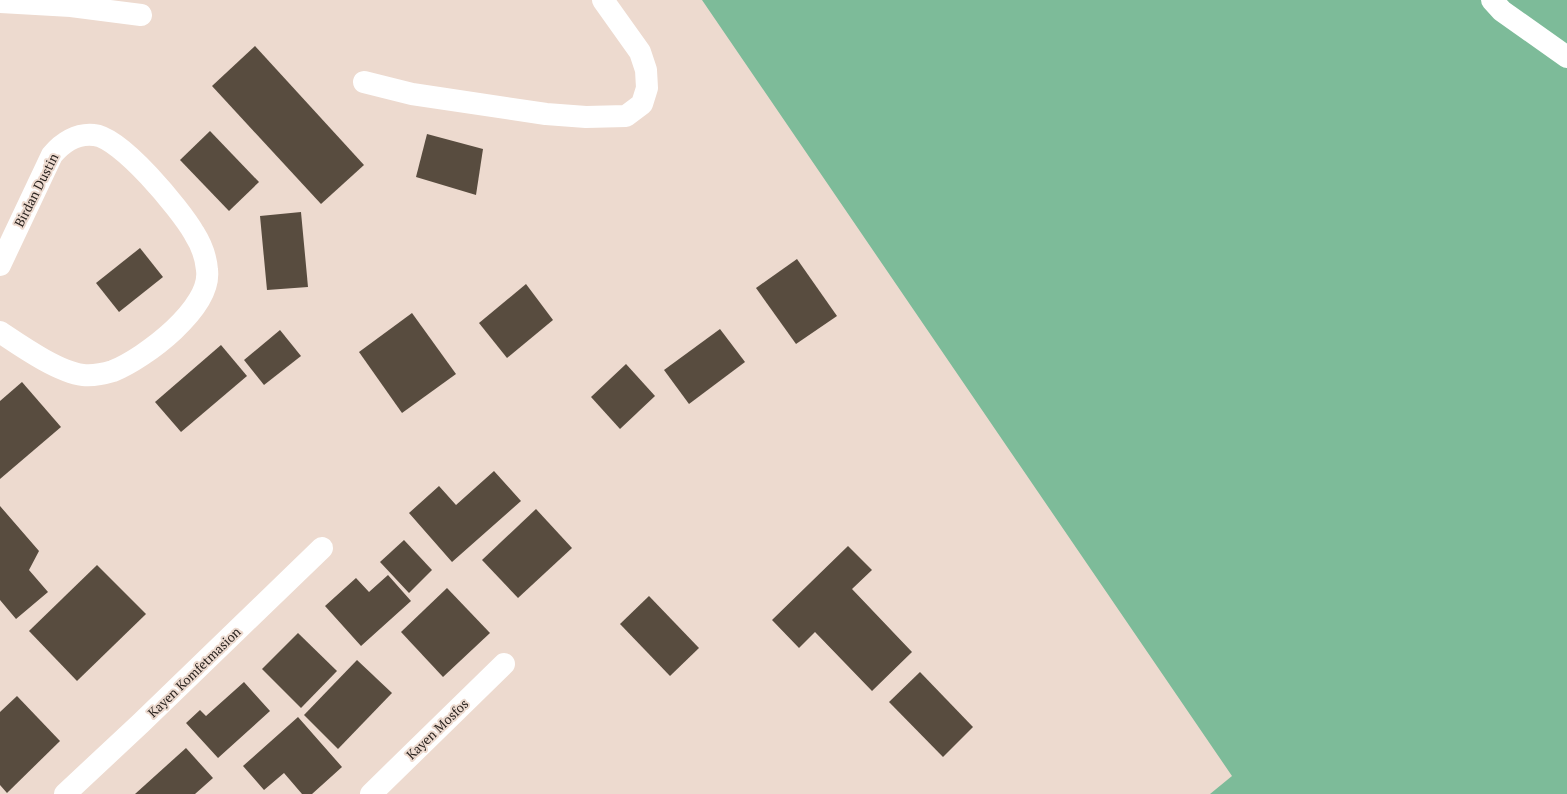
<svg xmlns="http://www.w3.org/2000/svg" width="1567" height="794" font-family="'PT Serif',serif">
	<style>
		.forest { fill: #7dbb99 }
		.building { fill: #584c3f }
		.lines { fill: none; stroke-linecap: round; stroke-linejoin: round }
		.minor { stroke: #fff; stroke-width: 22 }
		.labels { text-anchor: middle; stroke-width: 4; stroke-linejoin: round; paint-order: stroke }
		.street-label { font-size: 13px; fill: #2a231f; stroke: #eddacf }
	</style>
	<rect width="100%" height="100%" fill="#eddacf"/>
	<path class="forest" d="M702 0H1567V794H1210L1232 776Z"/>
	<g class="building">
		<path d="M255 46 364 165 321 204 212 86Z"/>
		<path d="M210 131 259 182 229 211 180 160Z"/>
		<path d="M427 134 483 149 476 195 416 177Z"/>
		<path d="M301 212 308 287 267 290 260 216Z"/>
		<path d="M140 248 163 277 119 312 96 283Z"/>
		<path d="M797 259 837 316 796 344 756 288Z"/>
		<path d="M526 284 553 320 507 358 479 323Z"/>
		<path d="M412 313 456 374 402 413 359 352Z"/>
		<path d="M720 329 745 362 689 404 664 370Z"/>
		<path d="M280 330 301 356 264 385 244 360Z"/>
		<path d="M221 345 247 376 181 432 155 402Z"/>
		<path d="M626 364 655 396 620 429 591 397Z"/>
		<path d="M22 382 61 427 0 479V401Z"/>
		<path d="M494 471 521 501 452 562 409 513 439 486 456 505Z"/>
		<path d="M0 506 39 551 29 570 48 592 16 619 0 600Z"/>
		<path d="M536 509 572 548 518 598 482 560Z"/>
		<path d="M404 540 432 570 409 593 380 562Z"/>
		<path d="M848 546 872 570 852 589 912 652 872 691 815 632 799 648 772 620Z"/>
		<path d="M97 565 146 614 77 681 29 631Z"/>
		<path d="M388 575 411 601 361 646 325 606 356 578 369 592Z"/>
		<path d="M447 588 490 633 443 677 401 632Z"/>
		<path d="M649 596 699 648 670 676 620 624Z"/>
		<path d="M298 633 337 671 301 708 262 669Z"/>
		<path d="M357 660 392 693 338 749 304 715Z"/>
		<path d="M920 672 973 727 943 757 889 702Z"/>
		<path d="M244 682 270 711 218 758 186 723 200 710 206 716Z"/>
		<path d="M17 696 60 741 7 793 0 785V712Z"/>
		<path d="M298 717 342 767 312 794H302L284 773 264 790 243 766Z"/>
		<path d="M186 748 213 778 195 794H135Z"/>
	</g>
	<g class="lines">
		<g class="minor">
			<path d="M1492 0 1502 11 1567 57"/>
			<path d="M0 2 71 6 141 15"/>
			<path d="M364 82 412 94 546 114 586 117 626 116 642 104 647 88 646 70 640 52 603 0"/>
			<path d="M0 265 52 155C62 143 77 133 94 135 121 137 180 209 194 233 201 244 206 257 207 270 212 308 145 358 113 371 103 374 93 376 83 375 58 372 21 346 0 332"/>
			<path d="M65 794 141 723 322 548"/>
			<path d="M371 794 504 664"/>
		</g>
	</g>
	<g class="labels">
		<g class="street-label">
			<text transform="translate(36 190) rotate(-63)" y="5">Birdan Dustin</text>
			<text transform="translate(194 672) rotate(-44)" y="5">Kayen Komfetmasion</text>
			<text transform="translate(437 729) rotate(-44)" y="5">Kayen Mosfos</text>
		</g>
	</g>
</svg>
